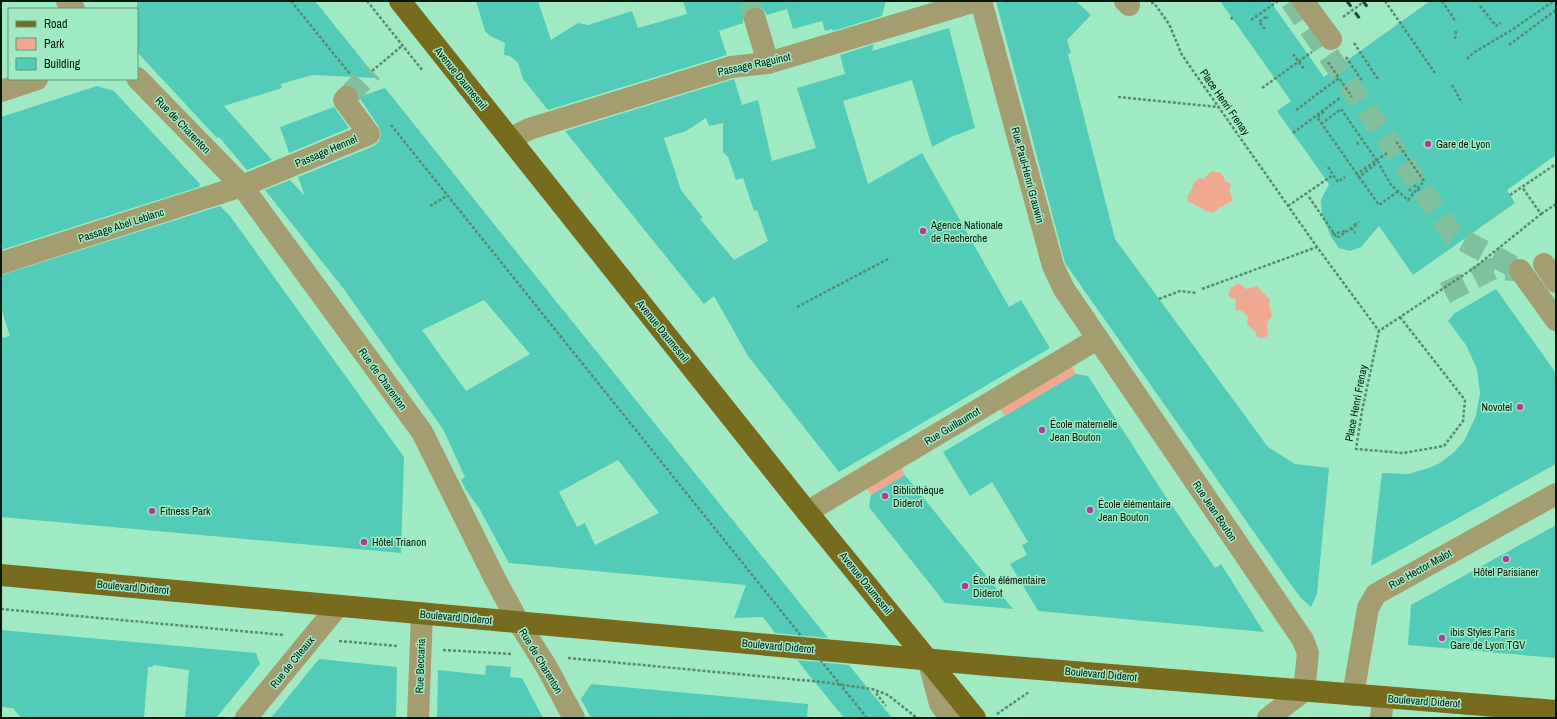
<svg xmlns="http://www.w3.org/2000/svg" width="1557" height="719" font-family="'Archivo Narrow',sans-serif">
	<style>
		.green { fill: #efa991 }
		.building { fill: #52ccb8; fill-rule: evenodd }
		.lines { fill: none; stroke-linecap: round; stroke-linejoin: round }
		.minor-tunnel { stroke: #80c09e; stroke-width: 22; stroke-dasharray: 22 11; stroke-linecap: butt }
		.path { stroke: #578a6f; stroke-width: 2.5; stroke-dasharray: 3 2; stroke-linecap: butt }
		.minor { stroke: #a49d6f; stroke-width: 22 }
		.major { stroke: #776b1d; stroke-width: 22 }
		.rail { stroke: #234735; stroke-width: 3; stroke-dasharray: 7 7; stroke-linecap: butt }
		.path-bridge { stroke: #578a6f; stroke-width: 2.5; stroke-dasharray: 3 2; stroke-linecap: butt }
		.poi-dot { fill: #b33c93; stroke: #a0eac3; stroke-width: 1.5 }
		.labels { text-anchor: middle; stroke-width: 3; stroke-linejoin: round; paint-order: stroke }
		.street-label { font-size: 11px; fill: #00190c; stroke: #a0eac3 }
		.poi-label { font-size: 11px; fill: #00190c; stroke: #a0eac3; text-anchor: start }
	</style>
	<rect width="100%" height="100%" fill="#a0eac3"/>
	<g class="green">
		<path d="M1211 171 1221 173 1226 182 1230 183 1231 186 1229 190 1233 200C1227 205 1218 207 1214 213 1204 212 1197 205 1188 201L1187 197 1192 189 1193 184 1198 178 1204 179Z"/>
		<path d="M1238 283 1246 289 1257 286 1270 300 1269 307 1272 315 1267 323 1268 335C1263 339 1261 339 1256 336L1255 331 1247 324 1248 317 1242 311 1235 310 1236 300 1229 297C1227 289 1232 287 1238 283Z"/>
		<path d="M1070 363 1076 374 1005 416 997 405Z"/>
		<path d="M899 464 905 475 871 495 864 484Z"/>
	</g>
	<g class="building">
		<path d="M137 1H315L377 78 312 75 281 84 282 88 224 106 272 160 247 170 219 137 217 138 137 52Z"/>
		<path d="M476 1H538L551 40 578 23 588 25 632 11 638 28 687 14 683 1H886L882 16 833 31 832 29 825 31 822 21 793 29 787 9 767 15 764 10 758 7H751L746 10 743 16V23L719 31 727 55 548 110 523 79 518 63 510 56 504 55 505 43 490 36 485 31Z"/>
		<path d="M996 1H1076L1091 15 1067 40 1071 53 1068 54 1115 239 1268 447 1295 464 1329 468 1317 594 1311 607 1301 598 1289 582 1065 263Z"/>
		<path d="M1220 1H1270L1324 77 1430 1H1556V155L1507 190 1515 203 1413 275 1379 226 1361 247 1350 251 1339 248 1331 237 1322 215 1321 200 1329 184 1277 111 1291 101Z"/>
		<path d="M949 28 975 128 951 137 932 147 912 80 843 101 868 184 922 153 1009 307 1021 300 1050 348 839 472 748 356 714 296 704 304 565 131 734 79 742 105 758 100 772 161 816 148 797 88 845 74 840 55 874 44 872 51ZM706 118 709 126 723 123V152L728 157 736 180 743 178 754 211 757 210 768 241 734 260 700 219 703 218 681 190 664 138 686 131Z"/>
		<path d="M97 86 114 91 200 184 199 187 1 250V117Z"/>
		<path d="M385 88 555 300 828 638 775 633 763 617 734 618 746 585 509 563 479 508 466 490 461 480 465 477 443 429 343 288 265 190 290 180 305 196 298 177 374 146 379 141 381 134 379 127 359 97ZM484 300 530 354 466 391 422 330ZM618 460 659 513 595 545 585 523 577 527 559 492Z"/>
		<path d="M334 107 349 128 289 153 280 127Z"/>
		<path d="M220 206 230 216 404 457 401 553 1 517V338L10 336 1 308V275Z"/>
		<path d="M1496 289 1556 373V464L1371 566 1382 473 1408 474 1429 468 1440 463 1452 454 1464 441 1476 416 1480 393 1477 369 1466 345 1448 321 1455 313Z"/>
		<path d="M1076 374 1088 376 1164 494 1215 568 1221 564 1264 632 1038 611 1010 564 1027 555 1022 545 1028 542 992 482 970 496 943 452Z"/>
		<path d="M905 475 926 501 1013 609 945 603 869 507 871 495Z"/>
		<path d="M1556 525V658L1408 645 1411 605Z"/>
		<path d="M1 630 256 653 260 664 216 718H185L189 670 153 665V667H148L144 718H21L13 708 1 707Z"/>
		<path d="M319 659 397 667 396 718H271Z"/>
		<path d="M797 660 849 665 892 718H844Z"/>
		<path d="M486 665 511 667 510 677 522 678 543 718H437L438 670 485 675Z"/>
		<path d="M591 684 808 704 807 718H591L581 699Z"/>
	</g>
	<g class="lines">
		<g class="minor-tunnel">
			<path d="M749 1 755 19"/>
			<path d="M1291 1 1453 235 1520 270"/>
			<path d="M347 97 372 71"/>
			<path d="M1445 293 1492 269 1517 270"/>
		</g>
		<g class="path">
			<path d="M291 1 350 74"/>
			<path d="M367 1 423 71"/>
			<path d="M1385 1 1435 73"/>
			<path d="M1442 1 1456 22"/>
			<path d="M1151 3H1154L1169 24 1182 55 1317 247 1379 331"/>
			<path d="M1480 6 1496 26 1501 23"/>
			<path d="M1231 17 1233 21"/>
			<path d="M1343 17 1365 1"/>
			<path d="M1251 20 1278 1"/>
			<path d="M1265 29 1259 22 1267 16 1268 18"/>
			<path d="M1455 39 1456 31"/>
			<path d="M1354 43 1378 79"/>
			<path d="M1509 45 1556 10"/>
			<path d="M1293 54 1304 69"/>
			<path d="M1346 57 1363 82"/>
			<path d="M1467 59 1473 53 1510 31 1554 1"/>
			<path d="M1328 62 1339 78"/>
			<path d="M372 71 403 45"/>
			<path d="M1452 85 1462 103"/>
			<path d="M1262 88 1312 52"/>
			<path d="M1118 97 1219 107"/>
			<path d="M1296 110 1339 78 1352 97"/>
			<path d="M1324 112 1317 117 1359 177 1378 162 1391 185 1408 200 1424 181 1395 140"/>
			<path d="M1321 124 1341 109 1377 161"/>
			<path d="M391 125 761 586"/>
			<path d="M1293 133 1340 98"/>
			<path d="M1357 142 1359 146"/>
			<path d="M1387 153 1357 174 1379 205 1397 192 1395 190"/>
			<path d="M1328 167 1338 182 1345 177"/>
			<path d="M1414 185 1421 192"/>
			<path d="M1409 189 1413 194"/>
			<path d="M1510 195 1556 164"/>
			<path d="M1309 197 1337 238 1356 225 1358 227"/>
			<path d="M430 206 448 195"/>
			<path d="M1288 206 1333 175"/>
			<path d="M1541 214 1556 204"/>
			<path d="M1354 225 1359 222"/>
			<path d="M1351 228 1355 233"/>
			<path d="M1332 234 1345 231"/>
			<path d="M1202 289 1317 247"/>
			<path d="M1159 299 1180 291 1197 293"/>
			<path d="M797 307 888 259"/>
			<path d="M1400 317 1465 400 1463 421 1444 446 1403 453 1356 449 1362 411 1379 331 1474 268 1541 214 1522 187"/>
			<path d="M1 609 284 635"/>
			<path d="M339 641 398 646"/>
			<path d="M443 650 512 654"/>
			<path d="M568 658 822 682 872 689 888 695 917 718"/>
			<path d="M876 693 886 706"/>
			<path d="M859 708 867 718"/>
			<path d="M997 714 1029 692"/>
		</g>
		<g class="minor">
			<path d="M67 1 74 9"/>
			<path d="M981 1 1053 266 1064 289 1303 640 1308 653 1304 691 1268 718"/>
			<path d="M1125 1 1129 5"/>
			<path d="M1303 1 1331 39"/>
			<path d="M755 19 768 63"/>
			<path d="M137 78 242 186 422 432 495 579 519 623 546 666 574 718"/>
			<path d="M1 91 37 79"/>
			<path d="M510 139 529 129 731 67 768 63 976 1"/>
			<path d="M1 263 242 186 369 134 344 100 347 97"/>
			<path d="M1544 264 1556 282"/>
			<path d="M1520 270 1556 320"/>
			<path d="M807 512 1097 339"/>
			<path d="M928 659 940 704 951 718"/>
			<path d="M1353 695 1368 608 1376 594 1556 494"/>
			<path d="M246 718 338 606"/>
			<path d="M418 718 422 613"/>
			<path d="M1381 718 1383 698"/>
		</g>
		<g class="major">
			<path d="M400 1 807 512 975 718"/>
			<path d="M1 575 988 665 1556 711"/>
		</g>
		<g class="rail">
			<path d="M1347 1 1360 19"/>
			<path d="M1363 1 1371 12"/>
		</g>
		<path class="path-bridge" d="M761 586 859 708"/>
	</g>
	<g class="poi-dot">
		<circle cx="1428" cy="144" r="4"/>
		<circle cx="923" cy="231" r="4"/>
		<circle cx="1520" cy="407" r="4"/>
		<circle cx="1042" cy="430" r="4"/>
		<circle cx="885" cy="496" r="4"/>
		<circle cx="1090" cy="510" r="4"/>
		<circle cx="152" cy="511" r="4"/>
		<circle cx="364" cy="542" r="4"/>
		<circle cx="1506" cy="559" r="4"/>
		<circle cx="965" cy="586" r="4"/>
		<circle cx="1442" cy="638" r="4"/>
	</g>
	<g class="labels">
		<g class="street-label">
			<text transform="translate(754 64) rotate(-12)" y="4">Passage Raguinot</text>
			<text transform="translate(461 78) rotate(51)" y="4">Avenue Daumesnil</text>
			<text transform="translate(1225 102) rotate(55)" y="4">Place Henri Frenay</text>
			<text transform="translate(183 125) rotate(46)" y="4">Rue de Charenton</text>
			<text transform="translate(326 151) rotate(-23)" y="4">Passage Hennel</text>
			<text transform="translate(1028 175) rotate(75)" y="4">Rue Paul-Henri Grauwin</text>
			<text transform="translate(121 225) rotate(-18)" y="4">Passage Abel Leblanc</text>
			<text transform="translate(663 331) rotate(51)" y="4">Avenue Daumesnil</text>
			<text transform="translate(383 379) rotate(54)" y="4">Rue de Charenton</text>
			<text transform="translate(1356 403) rotate(-79)" y="4">Place Henri Frenay</text>
			<text transform="translate(952 426) rotate(-31)" y="4">Rue Guillaumot</text>
			<text transform="translate(1215 511) rotate(56)" y="4">Rue Jean Bouton</text>
			<text transform="translate(1420 569) rotate(-29)" y="4">Rue Hector Malot</text>
			<text transform="translate(866 583) rotate(51)" y="4">Avenue Daumesnil</text>
			<text transform="translate(133 587) rotate(5)" y="4">Boulevard Diderot</text>
			<text transform="translate(456 617) rotate(5)" y="4">Boulevard Diderot</text>
			<text transform="translate(778 646) rotate(5)" y="4">Boulevard Diderot</text>
			<text transform="translate(541 661) rotate(59)" y="4">Rue de Charenton</text>
			<text transform="translate(292 662) rotate(-51)" y="4">Rue de Cîteaux</text>
			<text transform="translate(420 666) rotate(-88)" y="4">Rue Beccaria</text>
			<text transform="translate(1101 674) rotate(5)" y="4">Boulevard Diderot</text>
			<text transform="translate(1424 701) rotate(4)" y="4">Boulevard Diderot</text>
		</g>
		<g class="poi-label">
			<text x="1436" y="148">Gare de Lyon</text>
			<text x="931" y="229">Agence Nationale<tspan x="931" dy="13">de Recherche</tspan></text>
			<text x="1512" y="411" text-anchor="end">Novotel</text>
			<text x="1050" y="428">École maternelle<tspan x="1050" dy="13">Jean Bouton</tspan></text>
			<text x="893" y="494">Bibliothèque<tspan x="893" dy="13">Diderot</tspan></text>
			<text x="1098" y="508">École élémentaire<tspan x="1098" dy="13">Jean Bouton</tspan></text>
			<text x="160" y="515">Fitness Park</text>
			<text x="372" y="546">Hôtel Trianon</text>
			<text x="1506" y="576" text-anchor="middle">Hôtel Parisianer</text>
			<text x="973" y="584">École élémentaire<tspan x="973" dy="13">Diderot</tspan></text>
			<text x="1450" y="636">ibis Styles Paris<tspan x="1450" dy="13">Gare de Lyon TGV</tspan></text>
		</g>
	</g>
	<rect width="1557" height="719" fill="none" stroke="#00190c" stroke-width="4"/>
	<rect x="8" y="8" width="130" height="72" fill="#a0eac3" stroke="#60967a"/>
	<rect x="16" y="21" width="20" height="6" fill="#776b1d" stroke="#60967a"/>
	<text x="44" y="28" font-size="12" fill="#00190c">Road</text>
	<rect x="16" y="38" width="20" height="12" fill="#efa991" stroke="#60967a"/>
	<text x="44" y="48" font-size="12" fill="#00190c">Park</text>
	<rect x="16" y="58" width="20" height="12" fill="#52ccb8" stroke="#60967a"/>
	<text x="44" y="68" font-size="12" fill="#00190c">Building</text>
</svg>
